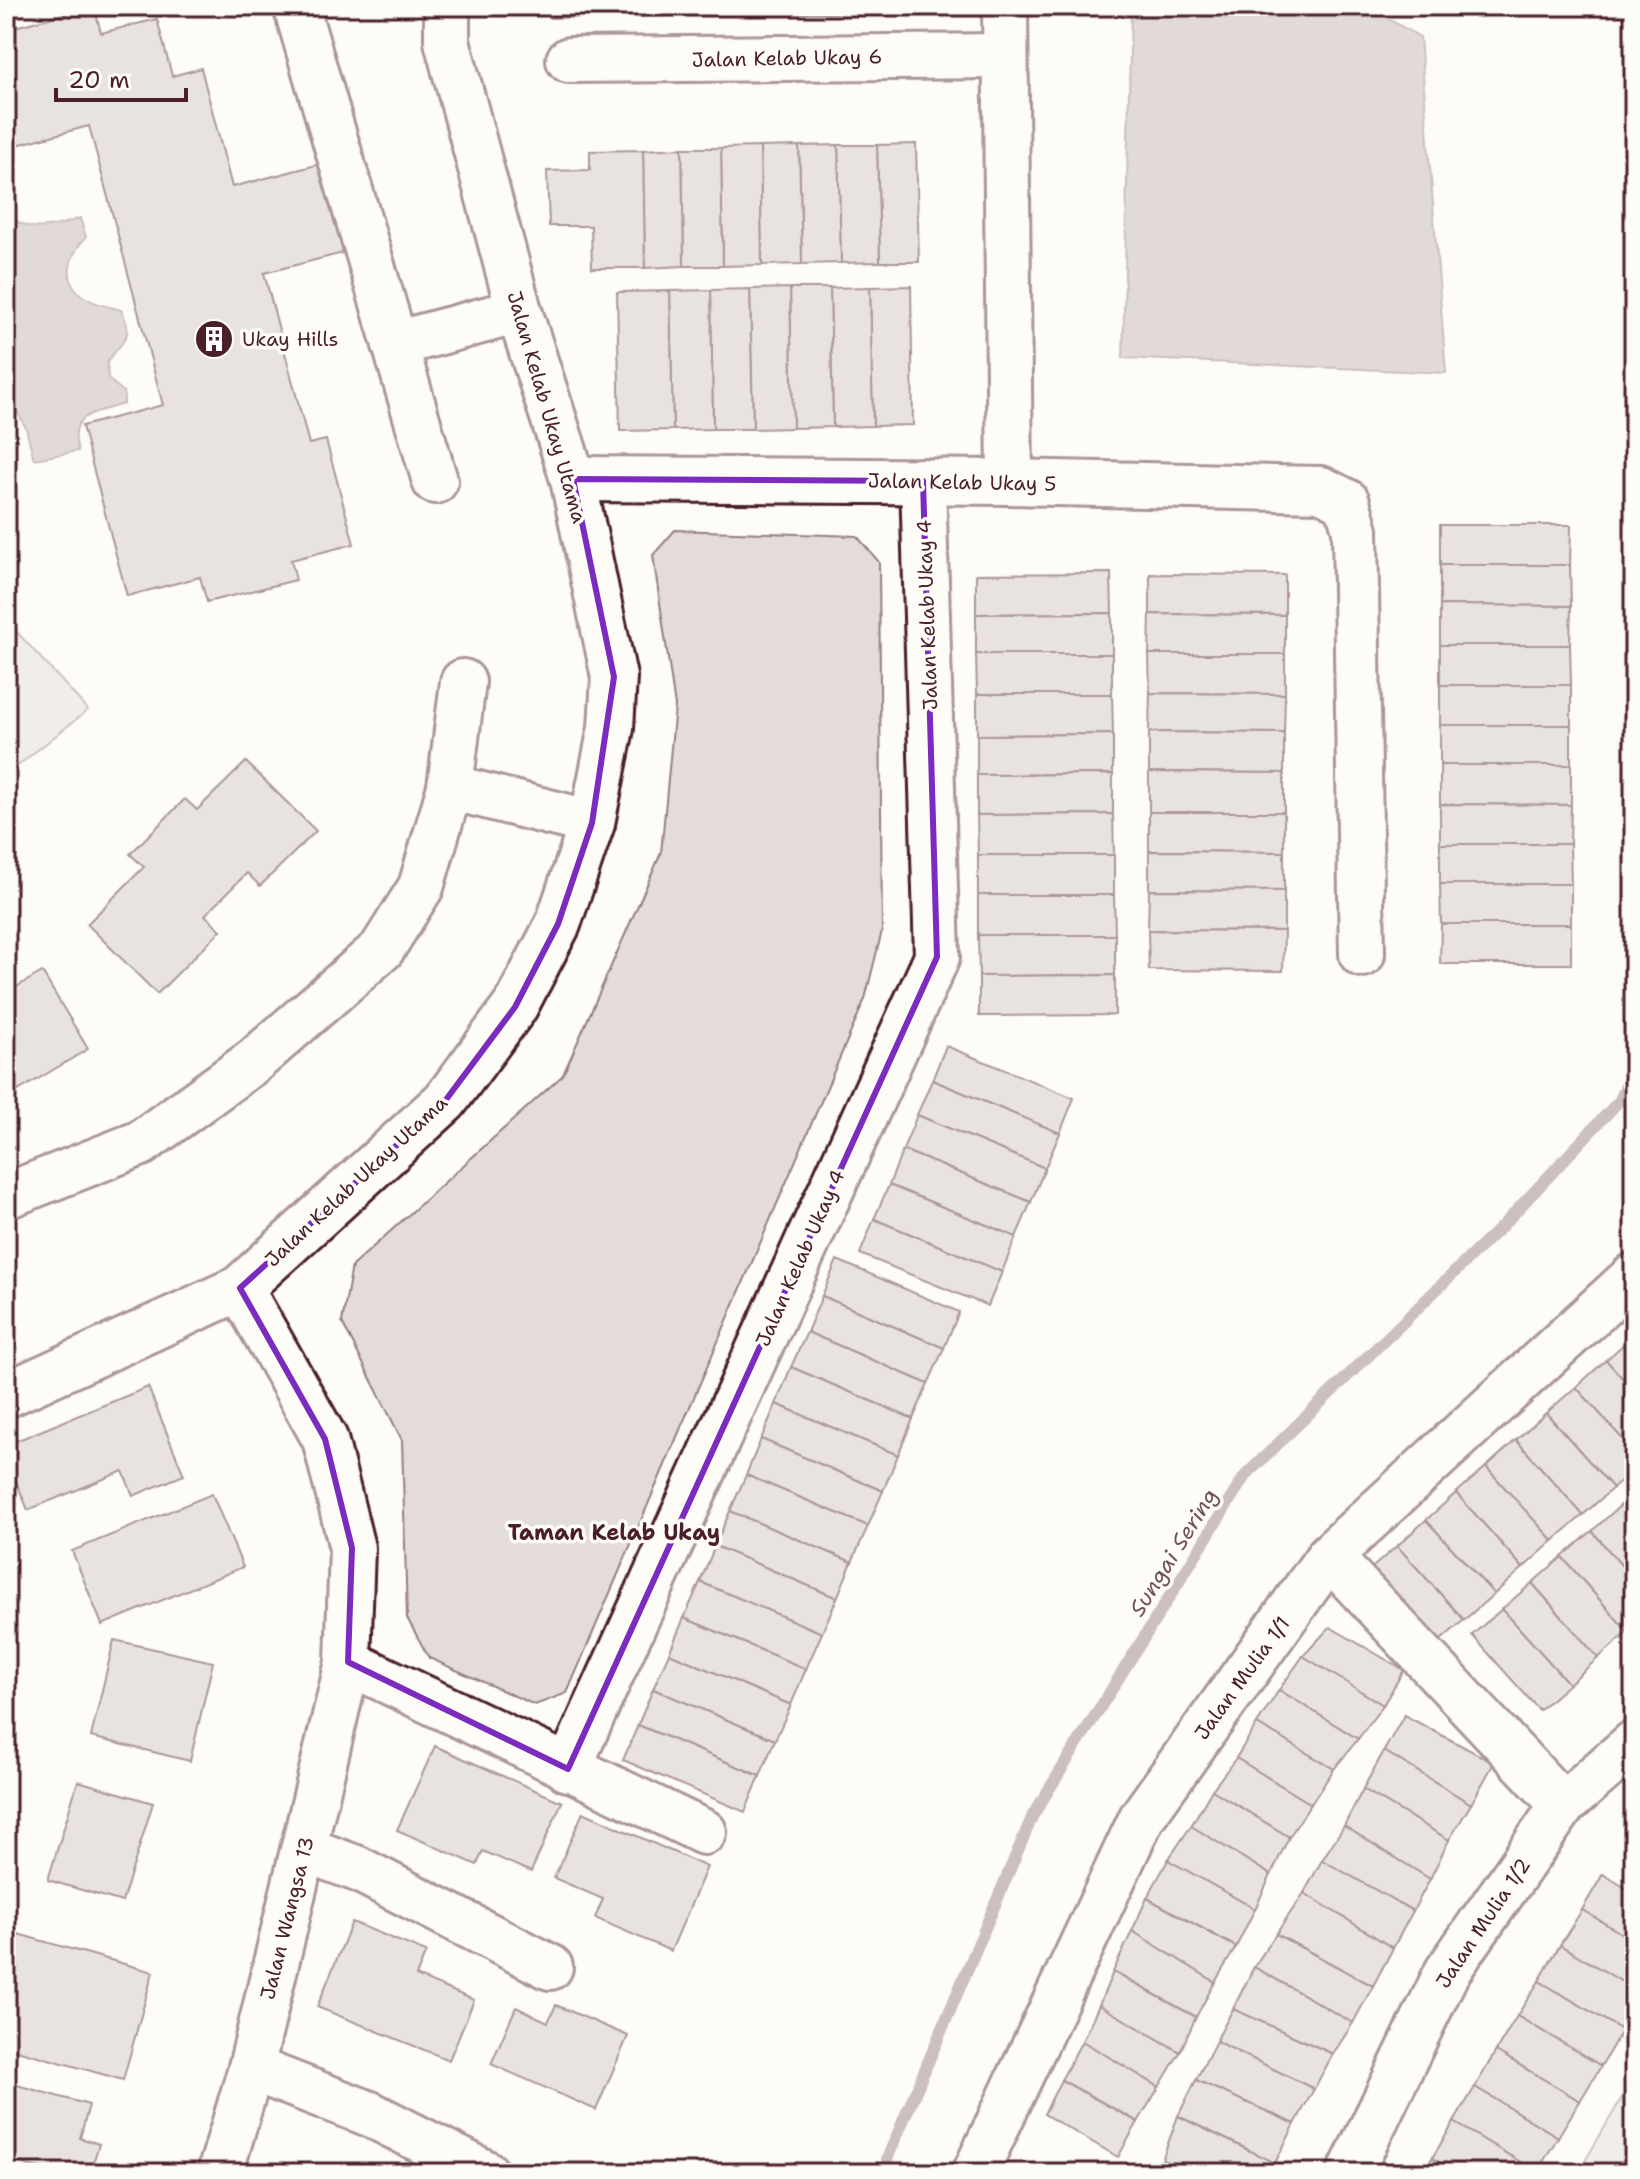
<svg xmlns="http://www.w3.org/2000/svg" width="1640" height="2179" font-family="'Shantell Sans',sans-serif">
	<style>
		.green { fill: #e3dcda; stroke: #967e82; stroke-width: 2 }
		.water { fill: #c0b1b1; stroke: #91777b; stroke-width: 2 }
		.lines { fill: none; stroke-linecap: round; stroke-linejoin: round }
		.stream { stroke: #91777b; stroke-width: 12 }
		.building { fill: #d0c5c4; stroke: #4a1f2b; stroke-width: 2 }
		.minor-casing { stroke: #4a1f2b; stroke-width: 50 }
		.minor { stroke: #fdfcf7; stroke-width: 44 }
		.marked { fill: none; stroke: #7b2cbf; stroke-width: 6; stroke-linejoin: round }
		.labels { text-anchor: middle; stroke-width: 7; stroke-linejoin: round; paint-order: stroke }
		.street-label { font-size: 20px; fill: #4a1f2b; stroke: #fdfcf7 }
		.poi-label { font-size: 20px; fill: #4a1f2b; stroke: #fdfcf7; text-anchor: start }
		.neighbourhood-label { font-size: 22px; font-weight: bold; fill: #4a1f2b; stroke: #fdfcf7 }
		.water-label { font-size: 22px; font-style: italic; fill: #73525a; stroke: #fdfcf7 }
	</style>
	<rect width="100%" height="100%" fill="#fdfcf7"/>
	<filter id="ink" filterUnits="userSpaceOnUse"><feTurbulence type="fractalNoise" baseFrequency=".0125" numOctaves="2"/><feDisplacementMap in="SourceGraphic" scale="16" xChannelSelector="R" yChannelSelector="G"/><feConvolveMatrix kernelMatrix="1 2 1 2 8 2 1 2 1" color-interpolation-filters="sRGB"/></filter>
	<g filter="url(#ink)">
		<g class="green">
			<path d="M675 530 857 536 879 562 882 931 865 999 567 1693 535 1705 429 1658 407 1618 402 1440 342 1322 352 1266 563 1075 661 853 675 706 653 555Z"/>
			<path d="M6 620 88 710 6 775Z"/>
			<path d="M1634 2077V2173H1578Z"/>
		</g>
		<g class="water">
			<path d="M1131 6H1366L1420 37 1446 373 1123 358Z"/>
			<path d="M6 195C7 200 8 209 11 214 26 237 60 226 80 218L86 237C70 254 60 280 84 297 94 304 110 307 121 310 136 338 122 340 107 362L108 379 124 392V404C95 413 67 413 78 451L34 459 26 428 6 391Z"/>
		</g>
		<g class="lines">
			<path class="stream" d="M887 2159 1033 1815 1245 1476 1504 1224 1620 1100 1634 1066"/>
		</g>
		<g class="building">
			<path d="M94 6 101 33 157 19 172 76 201 68 232 187 320 164 343 253 264 273 309 444 326 440 354 544 291 560 296 580 207 602 200 577 127 596 82 426 163 405 89 126 13 146 9 131 6 132V9L11 28Z"/>
			<path d="M549 6H589V17L549 18Z"/>
			<path d="M589 6H629L630 17H589Z"/>
			<path d="M629 6H669V16L630 17Z"/>
			<path d="M669 6H710V15L669 16Z"/>
			<path d="M710 6H750V14L710 15Z"/>
			<path d="M750 6H790V13L750 14Z"/>
			<path d="M790 6H830L831 13H790Z"/>
			<path d="M830 6H870V12L831 13Z"/>
			<path d="M870 6H941L942 11 870 12Z"/>
			<path d="M916 144 919 262H880L877 145Z"/>
			<path d="M838 145H877L880 262 841 263Z"/>
			<path d="M838 145 841 263 802 264 799 146Z"/>
			<path d="M799 146 802 264 762 265 760 147Z"/>
			<path d="M760 147 762 265 723 266 721 148Z"/>
			<path d="M682 148H721L723 266H684Z"/>
			<path d="M682 148 684 266 645 268 643 150Z"/>
			<path d="M643 150 645 268H592L591 226H549L547 171 590 170V151Z"/>
			<path d="M911 286 913 425 873 426 870 287Z"/>
			<path d="M870 287 873 426 833 427 830 288Z"/>
			<path d="M790 288H830L833 427 793 428Z"/>
			<path d="M790 288 793 428 753 429 750 289Z"/>
			<path d="M750 289 753 429H713L711 290Z"/>
			<path d="M711 290 713 429 673 430 670 291Z"/>
			<path d="M670 291 673 430 620 431 617 292Z"/>
			<path d="M1440 525H1571L1570 565H1440Z"/>
			<path d="M1440 565H1570L1571 606 1440 605Z"/>
			<path d="M1111 573 1112 613 976 614V574Z"/>
			<path d="M1150 574 1285 575V615L1150 614Z"/>
			<path d="M1440 605 1571 606 1570 645H1440Z"/>
			<path d="M1112 613V654H976V614Z"/>
			<path d="M1150 614 1285 615V654H1149Z"/>
			<path d="M1440 645H1570L1571 685H1440Z"/>
			<path d="M976 654H1112V694H977Z"/>
			<path d="M1149 654H1285V694L1150 693Z"/>
			<rect x="1440" y="685" width="131" height="40"/>
			<path d="M1150 693 1285 694 1284 733 1149 732Z"/>
			<path d="M977 694H1112L1113 734 977 735Z"/>
			<rect x="1440" y="725" width="131" height="40"/>
			<path d="M1149 732 1284 733V773L1149 772Z"/>
			<path d="M1113 734V774L977 775V735Z"/>
			<path d="M246 762 316 831 260 886 247 873 205 915 221 930 157 994 87 924 144 867 130 854 185 799 197 810Z"/>
			<path d="M1440 765H1571V805L1440 804Z"/>
			<path d="M1149 772 1284 773V812H1149Z"/>
			<path d="M1113 774V814L977 815V775Z"/>
			<path d="M1440 804 1571 805 1570 844H1440Z"/>
			<path d="M1149 812H1284V852L1149 851Z"/>
			<path d="M1113 814 1114 855H978L977 815Z"/>
			<path d="M1440 844H1570L1571 884H1440Z"/>
			<path d="M1149 851 1284 852V891L1149 890Z"/>
			<rect x="978" y="855" width="136" height="40"/>
			<path d="M1440 884H1571V924H1441Z"/>
			<path d="M1149 890 1284 891V931L1148 930Z"/>
			<path d="M978 895H1114L1115 935H978Z"/>
			<path d="M1441 924H1571V964H1440Z"/>
			<path d="M1148 930 1284 931 1283 971 1149 970Z"/>
			<path d="M978 935H1115V975L979 976Z"/>
			<path d="M42 972 88 1049 18 1091 6 1073V993Z"/>
			<path d="M1115 975V1015L979 1016V976Z"/>
			<path d="M946 1046 1074 1098 1060 1133 932 1080Z"/>
			<path d="M932 1080 1060 1133 1045 1168 917 1115Z"/>
			<path d="M917 1115 1045 1168 1031 1202 903 1150Z"/>
			<path d="M903 1150 1031 1202 1016 1237 889 1185Z"/>
			<path d="M889 1185 1016 1237 1002 1272 874 1219Z"/>
			<path d="M874 1219 1002 1272 988 1306 860 1254Z"/>
			<path d="M837 1260 959 1312 944 1348 822 1296Z"/>
			<path d="M822 1296 944 1348 928 1384 807 1332Z"/>
			<path d="M807 1332 928 1384 913 1419 791 1367Z"/>
			<path d="M1634 1335V1391L1606 1360Z"/>
			<path d="M1606 1360 1634 1391V1452L1576 1387Z"/>
			<path d="M791 1367 913 1419 898 1455 776 1404Z"/>
			<path d="M148 1387 184 1475 133 1496 123 1471 28 1510 6 1457V1445Z"/>
			<path d="M1576 1387 1634 1452V1469L1613 1488 1546 1413Z"/>
			<path d="M776 1404 898 1455 883 1491 761 1439Z"/>
			<path d="M1546 1413 1613 1488 1583 1515 1516 1440Z"/>
			<path d="M761 1439 883 1491 868 1526 746 1475Z"/>
			<path d="M1516 1440 1583 1515 1553 1541 1486 1467Z"/>
			<path d="M1486 1467 1553 1541 1523 1568 1456 1493Z"/>
			<path d="M746 1475 868 1526 852 1562 730 1511Z"/>
			<path d="M1456 1493 1523 1568 1494 1594 1426 1520Z"/>
			<path d="M212 1494 243 1567 102 1625 72 1551Z"/>
			<path d="M1634 1494V1520L1621 1505Z"/>
			<path d="M1621 1505 1634 1520V1580L1592 1531Z"/>
			<path d="M730 1511 852 1562 837 1598 715 1546Z"/>
			<path d="M1426 1520 1494 1594 1464 1620 1397 1546Z"/>
			<path d="M1592 1531 1634 1580V1627L1628 1632 1562 1557Z"/>
			<path d="M715 1546 837 1598 822 1633 700 1582Z"/>
			<path d="M1397 1546 1464 1620 1433 1647 1366 1573Z"/>
			<path d="M1562 1557 1628 1632 1598 1658 1532 1583Z"/>
			<path d="M700 1582 822 1633 806 1669 684 1618Z"/>
			<path d="M1532 1583 1598 1658 1569 1684 1502 1609Z"/>
			<path d="M1502 1609 1569 1684 1539 1710 1472 1635Z"/>
			<path d="M684 1618 806 1669 791 1705 669 1653Z"/>
			<path d="M1330 1627 1404 1670 1383 1705 1303 1656Z"/>
			<path d="M114 1640 213 1662 190 1761 91 1737Z"/>
			<path d="M669 1653 791 1705 775 1740 653 1689Z"/>
			<path d="M1303 1656 1383 1705 1358 1739 1279 1690Z"/>
			<path d="M653 1689 775 1740 760 1776 638 1725Z"/>
			<path d="M1279 1690 1358 1739 1334 1769 1257 1724Z"/>
			<path d="M1404 1715 1494 1763 1471 1804 1384 1751Z"/>
			<path d="M1257 1724 1334 1769 1311 1804 1236 1758Z"/>
			<path d="M638 1725 760 1776 745 1812 623 1760Z"/>
			<path d="M435 1746 562 1802 531 1872 483 1851 477 1865 397 1830Z"/>
			<path d="M1384 1751 1471 1804 1449 1840 1363 1789Z"/>
			<path d="M1236 1758 1311 1804 1289 1837 1212 1790Z"/>
			<path d="M78 1781 153 1803 122 1902 48 1880Z"/>
			<path d="M1363 1789 1449 1840 1430 1879 1344 1826Z"/>
			<path d="M1212 1790 1289 1837 1271 1875 1191 1826Z"/>
			<path d="M583 1812 707 1867 671 1951 595 1918 603 1899 554 1878Z"/>
			<path d="M1191 1826 1271 1875 1255 1909 1168 1860Z"/>
			<path d="M1344 1826 1430 1879 1413 1911 1322 1860Z"/>
			<path d="M1168 1860 1255 1909 1236 1947 1147 1898Z"/>
			<path d="M1322 1860 1413 1911 1393 1948 1304 1893Z"/>
			<path d="M1603 1874 1634 1893V1941L1582 1910Z"/>
			<path d="M1304 1893 1393 1948 1373 1986 1276 1934Z"/>
			<path d="M1147 1898 1236 1947 1215 1982 1132 1931Z"/>
			<path d="M1582 1910 1634 1941V1989L1560 1945Z"/>
			<path d="M352 1922 426 1952 416 1976 474 2000 449 2060 317 2007Z"/>
			<path d="M1132 1931 1215 1982 1196 2017 1113 1972Z"/>
			<path d="M14 1933 153 1972 123 2080 6 2047V1960Z"/>
			<path d="M1276 1934 1373 1986 1353 2023 1254 1967Z"/>
			<path d="M1560 1945 1634 1989V2011L1622 2030 1539 1981Z"/>
			<path d="M1254 1967 1353 2023 1333 2054 1233 2009Z"/>
			<path d="M1113 1972 1196 2017 1180 2052 1099 2005Z"/>
			<path d="M1539 1981 1622 2030 1601 2066 1517 2016Z"/>
			<path d="M556 2005 628 2036 596 2110 491 2064 516 2007 548 2022Z"/>
			<path d="M1099 2005 1180 2052 1159 2087 1082 2041Z"/>
			<path d="M1233 2009 1333 2054 1314 2089 1216 2041Z"/>
			<path d="M1517 2016 1601 2066 1580 2101 1496 2051Z"/>
			<path d="M1082 2041 1159 2087 1138 2122 1061 2080Z"/>
			<path d="M1216 2041 1314 2089 1295 2124 1196 2080Z"/>
			<path d="M1496 2051 1580 2101 1558 2137 1475 2087Z"/>
			<path d="M1061 2080 1138 2122 1118 2157 1044 2114Z"/>
			<path d="M1196 2080 1295 2124 1275 2163 1178 2116Z"/>
			<path d="M6 2082 89 2105 80 2138 99 2144 90 2173H55L6 2159Z"/>
			<path d="M1475 2087 1558 2137 1537 2172 1454 2122Z"/>
			<path d="M1178 2116 1275 2163 1270 2173H1190L1162 2160Z"/>
			<path d="M1454 2122 1537 2172 1536 2173H1458L1432 2158Z"/>
			<path d="M1432 2158 1458 2173H1423Z"/>
		</g>
		<g class="lines">
			<g class="minor-casing">
				<g id="minor">
					<path d="M296 6 435 481"/>
					<path d="M1005 6 1010 482"/>
					<path d="M569 60 1005 56"/>
					<path d="M395 344 519 311"/>
					<path d="M573 479 1010 482 1321 489 1347 502 1355 530 1362 954"/>
					<path d="M450 787 592 823"/>
					<path d="M6 1196 141 1143 254 1061 382 949 421 887 450 787 463 682"/>
					<path d="M6 1395 240 1288 445 1101 515 1007 558 924 592 823 611 728 614 677 573 479 519 311 447 41V6"/>
					<path d="M1329 1556 1563 1805"/>
					<path d="M348 1662 704 1832"/>
					<path d="M568 1769 937 957 923 481"/>
					<path d="M304 1849 358 1869 550 1967"/>
					<path d="M251 2068 370 2114 486 2173"/>
					<path d="M220 2173 251 2068 348 1662 352 1548 325 1439 240 1288"/>
					<path d="M975 2173 1142 1817 1329 1556 1634 1276"/>
					<path d="M1350 2173 1447 1972 1563 1805 1634 1743"/>
				</g>
			</g>
			<use href="#minor" class="minor"/>
		</g>
	</g>
	<path d="M0 0H1640V2179H0ZM573 479 923 481 937 957 568 1769 348 1662 352 1548 325 1439 240 1288 445 1101 515 1007 558 924 592 823 614 677Z" fill="#fdfcf7" fill-opacity=".55" fill-rule="evenodd"/>
	<path class="marked" d="M573 479 923 481 937 957 568 1769 348 1662 352 1548 325 1439 240 1288 445 1101 515 1007 558 924 592 823 614 677Z"/>
	<defs>
		<g id="building-disc" transform="scale(2)"><circle r="9.5" fill="#4a1f2b" stroke="#fdfcf7"/><path d="M-4-6H4V6H1V3H-1V6H-4ZM-2.5-4.3h1.7v1.8h-1.7ZM.8-4.3h1.7v1.8H.8ZM-2.5-1h1.7V.8h-1.7ZM.8-1h1.7V.8H.8Z" fill="#fff"/></g>
	</defs>
	<g fill-rule="evenodd">
		<use href="#building-disc" x="214" y="339"/>
	</g>
	<g class="labels">
		<g class="street-label">
			<text transform="translate(787 58) rotate(-1)" y="7">Jalan Kelab Ukay 6</text>
			<text transform="translate(547 407) rotate(74)" y="7">Jalan Kelab Ukay Utama</text>
			<text transform="translate(962 482) rotate(1)" y="7">Jalan Kelab Ukay 5</text>
			<text transform="translate(927 615) rotate(-92)" y="7">Jalan Kelab Ukay 4</text>
			<text transform="translate(356 1181) rotate(-43)" y="7">Jalan Kelab Ukay Utama</text>
			<text transform="translate(800 1258) rotate(-66)" y="7">Jalan Kelab Ukay 4</text>
			<text transform="translate(1242 1678) rotate(-54)" y="7">Jalan Mulia 1/1</text>
			<text transform="translate(287 1918) rotate(-76)" y="7">Jalan Wangsa 13</text>
			<text transform="translate(1483 1923) rotate(-56)" y="7">Jalan Mulia 1/2</text>
		</g>
		<g class="poi-label">
			<text x="242" y="346">Ukay Hills</text>
		</g>
		<g class="neighbourhood-label">
			<text x="614" y="1540">Taman Kelab Ukay</text>
		</g>
		<g class="water-label">
			<text transform="translate(1173 1552) rotate(-58)" y="8">Sungai Sering</text>
		</g>
	</g>
	<rect width="1640" height="2179" fill="none" stroke="#fdfcf7" stroke-width="32"/>
	<rect x="16" y="16" width="1608" height="2147" fill="none" stroke="#4a1f2b" stroke-width="3" filter="url(#ink)"/>
	<path d="M56 88v12h130v-12" fill="none" stroke="#4a1f2b" stroke-width="4"/>
	<text x="68" y="88" font-size="24" fill="#4a1f2b" stroke="#fdfcf7" stroke-width="6" paint-order="stroke">20 m</text>
</svg>
